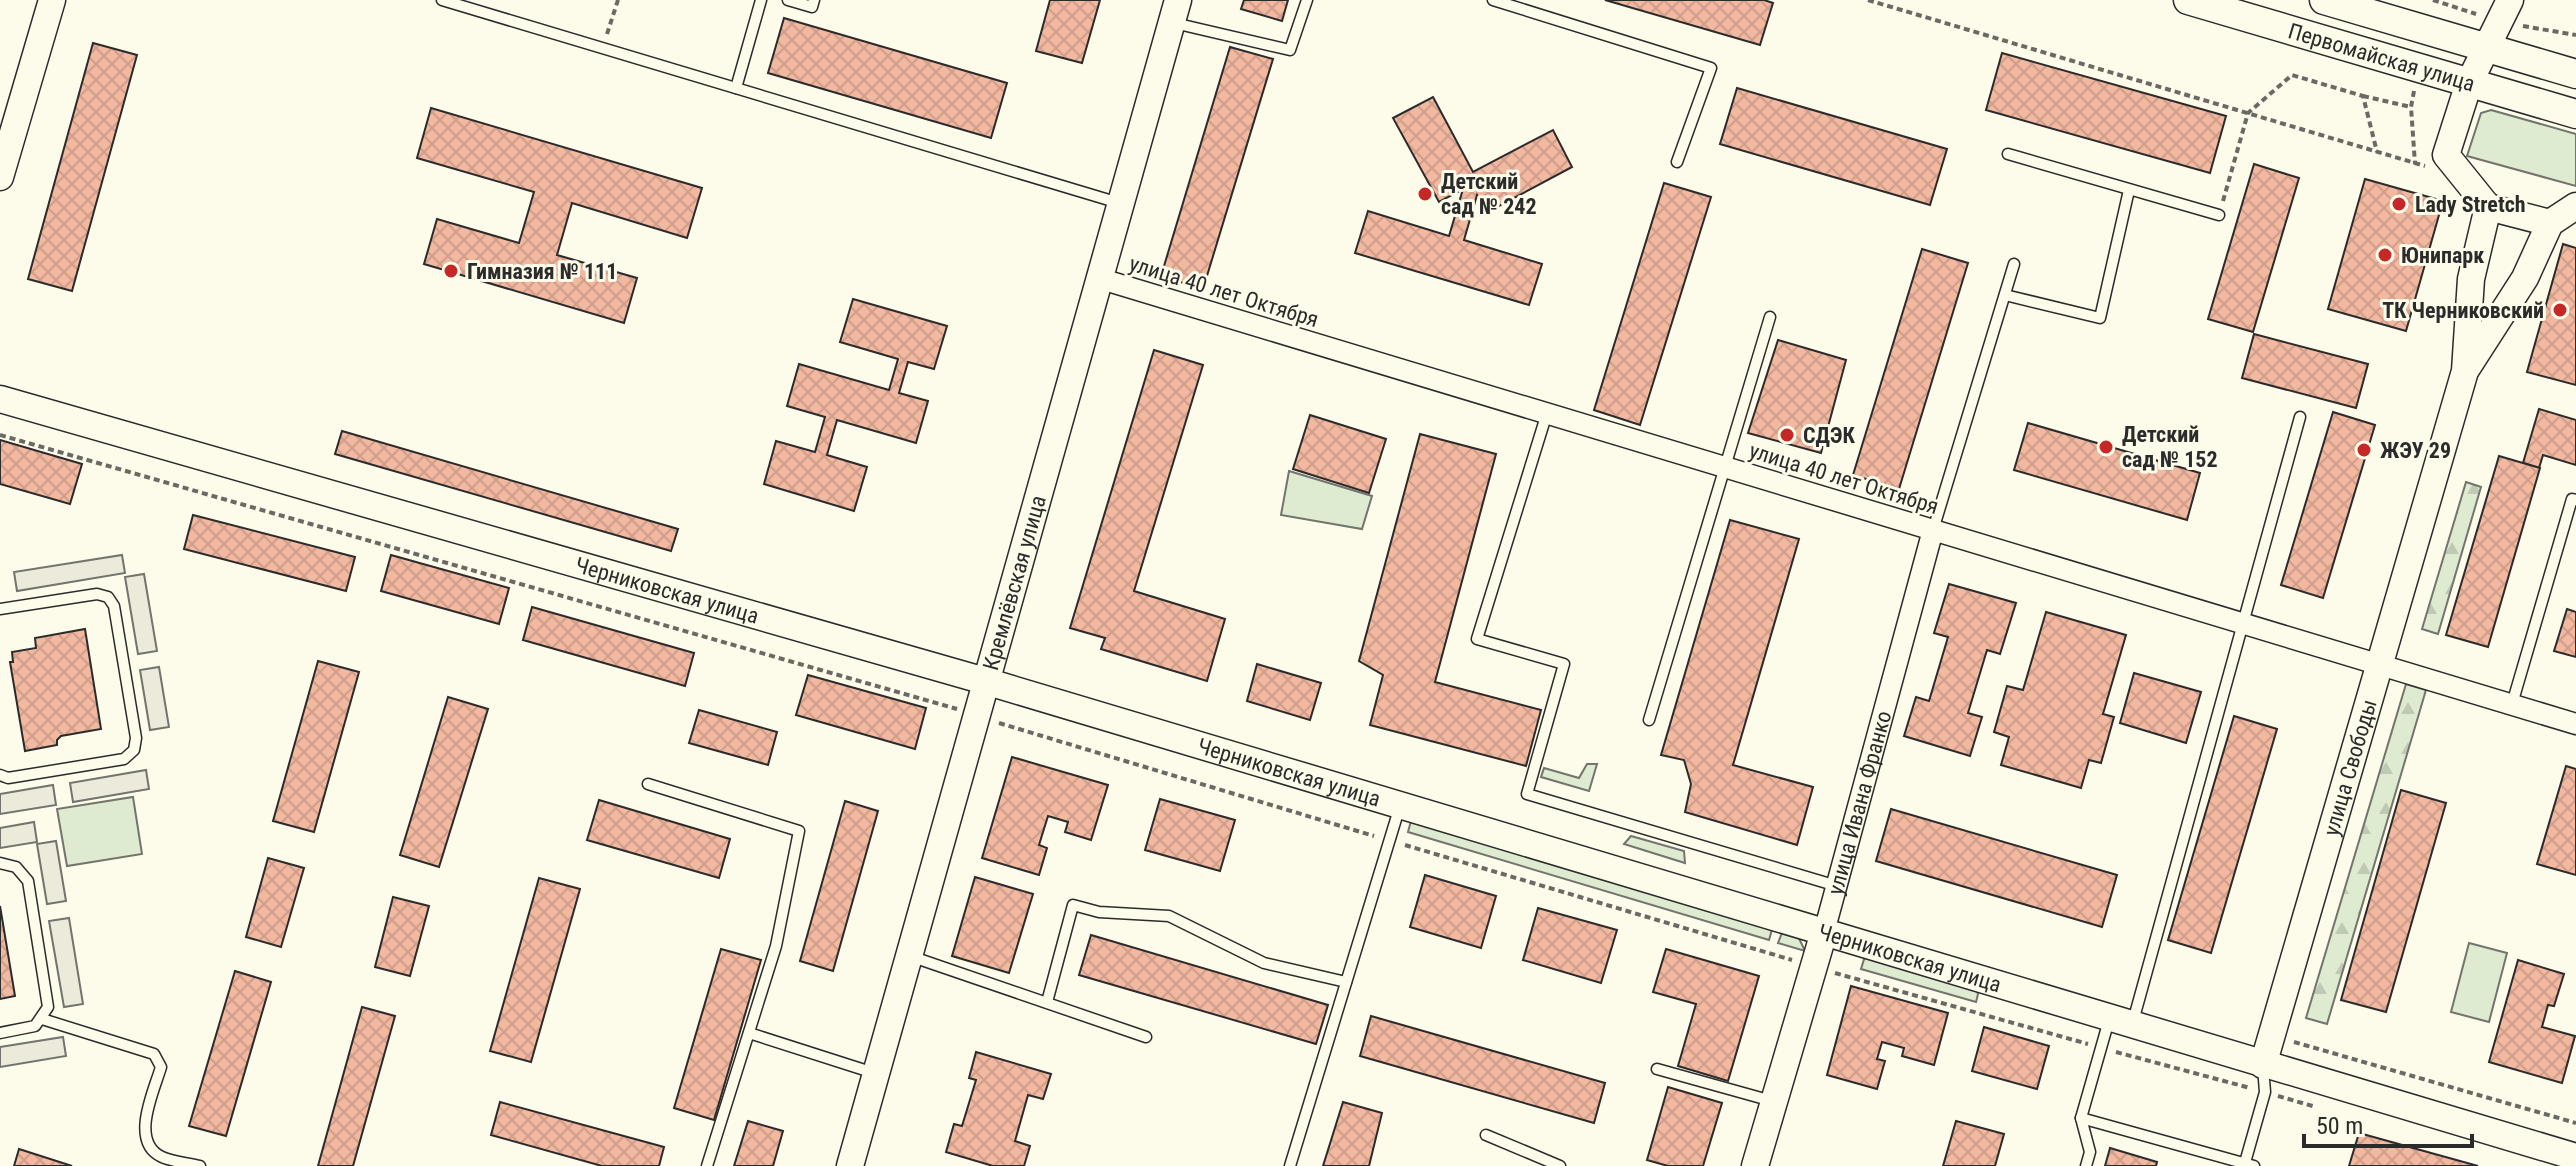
<svg xmlns="http://www.w3.org/2000/svg" width="2576" height="1166" font-family="'Roboto Condensed',sans-serif">
	<style>
		.green { fill: #deebd1; stroke: #74746e; stroke-width: 2 }
		.forest { fill: url(#forest-firs); stroke: #74746e; stroke-width: 2 }
		.parking { fill: #eceadb; stroke: #74746e; stroke-width: 2 }
		.building { fill: url(#building-cross-hatch); stroke: #2b2b2b; stroke-width: 2 }
		.lines { fill: none; stroke-linecap: round; stroke-linejoin: round }
		.service-casing { stroke: #2b2b2b; stroke-width: 13 }
		.minor-casing { stroke: #2b2b2b; stroke-width: 23 }
		.tertiary-casing { stroke: #2b2b2b; stroke-width: 29 }
		.secondary-casing { stroke: #2b2b2b; stroke-width: 31 }
		.path { stroke: #6a6964; stroke-width: 4; stroke-dasharray: 6 4; stroke-linecap: butt }
		.service { stroke: #fdfbea; stroke-width: 10 }
		.minor { stroke: #fdfbea; stroke-width: 20 }
		.tertiary { stroke: #fdfbea; stroke-width: 26 }
		.secondary { stroke: #fdfbea; stroke-width: 28 }
		.poi-dot { fill: #c62828; stroke: #fdfbea; stroke-width: 3 }
		.labels { text-anchor: middle; stroke-width: 6; stroke-linejoin: round; paint-order: stroke }
		.street-label { font-size: 22px; fill: #2b2b2b; stroke: #fdfbea }
		.poi-label { font-size: 22px; font-weight: bold; fill: #2b2b2b; stroke: #fdfbea; text-anchor: start }
	</style>
	<defs>
		<pattern id="forest-firs" width="22" height="20" patternUnits="userSpaceOnUse" patternTransform="scale(2)"><rect width="22" height="20" fill="#deebd1"/><path d="M5 1l3.5 6h-7zM16 11l3.5 6h-7z" fill="#bfcab4"/></pattern>
		<pattern id="building-cross-hatch" width="8" height="8" patternUnits="userSpaceOnUse" patternTransform="scale(2)"><rect width="8" height="8" fill="#f2b8a0"/><path d="M0 0l8 8M0 8l8-8" fill="none" stroke="#d09e8a"/></pattern>
	</defs>
	<rect width="100%" height="100%" fill="#fdfbea"/>
	<g class="green">
		<path d="M2491 110 2576 134V186L2467 156 2481 113Z"/>
		<path d="M1289 471 1372 496 1362 529 1281 515Z"/>
		<path d="M1587 764H1597L1589 791 1541 777 1544 768 1579 778Z"/>
		<path d="M133 797 142 854 67 866 57 809Z"/>
		<path d="M1412 817 1773 926 1769 940 1408 832Z"/>
		<path d="M1631 836 1684 851 1685 863 1624 844Z"/>
		<path d="M1784 928 1796 932 1805 951 1778 943Z"/>
		<path d="M2469 943 2507 953 2489 1022 2451 1012Z"/>
		<path d="M1866 953 1975 985 1978 994 1976 1002 1861 969Z"/>
	</g>
	<g class="forest">
		<path d="M2466 482 2481 487 2438 634 2422 629Z"/>
		<path d="M2406 684 2426 690 2327 1024 2306 1018Z"/>
	</g>
	<g class="parking">
		<path d="M122 555 125 573 17 591 14 572Z"/>
		<path d="M144 574 157 651 138 654 125 577Z"/>
		<path d="M159 667 169 727 150 730 140 670Z"/>
		<path d="M146 770 149 789 73 802 70 783Z"/>
		<path d="M53 785 56 805 0 814V794Z"/>
		<path d="M34 822 37 842 0 848V828Z"/>
		<path d="M56 841 66 901 47 904 37 844Z"/>
		<path d="M69 918 83 1004 64 1007 49 921Z"/>
		<path d="M63 1037 66 1056 0 1067V1047Z"/>
	</g>
	<g class="building">
		<path d="M1050 0H1100L1082 63 1036 51Z"/>
		<path d="M1244 0H1288L1282 21 1241 9Z"/>
		<path d="M1605 0H1764L1773 3 1760 45Z"/>
		<path d="M784 18 1007 83 991 138 768 73Z"/>
		<path d="M93 43 137 55 72 291 28 279Z"/>
		<path d="M1230 47 1273 59 1203 289 1161 276Z"/>
		<path d="M2002 53 2226 116 2210 173 1986 110Z"/>
		<path d="M1737 88 1947 149 1930 205 1720 144Z"/>
		<path d="M1433 97 1473 172 1553 130 1572 167 1486 213 1477 195 1464 240 1542 264 1529 305 1355 253 1368 211 1449 236 1463 189 1439 202 1393 118Z"/>
		<path d="M431 108 702 188 687 238 572 203 557 255 637 278 624 323 424 264 437 219 519 243 534 192 417 158Z"/>
		<path d="M2254 164 2299 178 2253 332 2208 319Z"/>
		<path d="M2365 179 2443 201 2406 331 2328 309Z"/>
		<path d="M1664 183 1711 197 1640 425 1594 410Z"/>
		<path d="M2563 244 2576 248V385L2527 372Z"/>
		<path d="M1922 249 1968 263 1899 489 1853 475Z"/>
		<path d="M853 299 947 326 934 369 908 362 899 393 928 401 916 443 837 420 827 455 867 467 854 511 764 484 776 441 815 452 825 417 787 406 799 364 889 390 898 359 840 342Z"/>
		<path d="M2254 334 2368 364 2356 408 2242 378Z"/>
		<path d="M1778 340 1846 360 1821 453 1748 433Z"/>
		<path d="M1154 350 1203 365 1134 591 1225 619 1207 681 1101 649 1105 638 1070 628Z"/>
		<path d="M2539 409 2576 420V465L2543 455 2539 468 2523 463Z"/>
		<path d="M2333 412 2375 425 2323 598 2281 585Z"/>
		<path d="M1310 415 1386 439 1369 493 1293 469Z"/>
		<path d="M2028 423 2200 473 2187 520 2014 470Z"/>
		<path d="M342 431 678 529 671 551 335 454Z"/>
		<path d="M1420 434 1496 454 1435 682 1541 710 1526 766 1370 725 1383 675 1359 661Z"/>
		<path d="M0 440 82 464 70 504 0 484Z"/>
		<path d="M2499 456 2540 468 2488 647 2446 635Z"/>
		<path d="M193 515 355 557 346 591 184 549Z"/>
		<path d="M1730 520 1799 539 1733 765 1813 787 1797 845 1685 812 1691 784 1684 760 1661 755Z"/>
		<path d="M391 555 509 588 499 624 381 591Z"/>
		<path d="M1949 584 2016 603 2000 654 1987 650 1968 713 1982 717 1970 756 1904 736 1916 697 1929 701 1948 637 1934 633Z"/>
		<path d="M532 607 694 653 685 686 523 640Z"/>
		<path d="M2567 609 2576 612V657L2554 651Z"/>
		<path d="M2046 612 2126 635 2103 714 2114 717 2101 763 2089 760 2081 788 2001 765 2009 737 1994 732 2007 686 2023 690Z"/>
		<path d="M85 629 101 729 61 736 57 740V745L25 751 10 662H13L12 652 36 648 35 638Z"/>
		<path d="M318 661 359 672 314 832 273 821Z"/>
		<path d="M1257 664 1321 683 1310 720 1247 701Z"/>
		<path d="M2134 673 2201 692 2186 743 2120 723Z"/>
		<path d="M808 675 926 708 915 749 796 715Z"/>
		<path d="M448 697 488 709 439 867 400 855Z"/>
		<path d="M699 710 777 732 768 765 689 743Z"/>
		<path d="M2234 716 2277 729 2211 953 2168 940Z"/>
		<path d="M1012 757 1108 785 1091 840 1065 832 1068 822 1048 816 1039 845 1047 848 1039 875 982 858Z"/>
		<path d="M2566 766 2576 769V875L2537 864Z"/>
		<path d="M2401 790 2446 803 2386 1012 2341 1000Z"/>
		<path d="M1160 799 1235 820 1220 871 1145 850Z"/>
		<path d="M599 800 730 839 719 878 587 840Z"/>
		<path d="M845 801 878 811 833 971 800 961Z"/>
		<path d="M1891 809 2117 875 2102 927 1876 861Z"/>
		<path d="M268 858 304 868 281 947 246 937Z"/>
		<path d="M1425 875 1496 896 1481 948 1410 927Z"/>
		<path d="M975 877 1033 894 1009 973 952 956Z"/>
		<path d="M539 878 580 889 531 1062 490 1051Z"/>
		<path d="M393 897 429 906 410 976 375 967Z"/>
		<path d="M0 906 15 996 0 999Z"/>
		<path d="M1538 908 1617 930 1601 983 1523 960Z"/>
		<path d="M1091 935 1328 1005 1316 1044 1079 975Z"/>
		<path d="M721 949 761 960 714 1120 674 1108Z"/>
		<path d="M1666 949 1759 976 1728 1081 1678 1066 1696 1004 1653 992Z"/>
		<path d="M2518 960 2564 974 2554 1006 2548 1005 2542 1027 2575 1036 2562 1083 2489 1062Z"/>
		<path d="M235 971 271 982 226 1136 189 1126Z"/>
		<path d="M1851 986 1948 1013 1934 1065 1902 1056 1904 1048 1882 1042 1877 1059 1885 1061 1877 1089 1827 1075Z"/>
		<path d="M362 1007 395 1016 353 1166H318Z"/>
		<path d="M1371 1016 1605 1083 1594 1123 1360 1056Z"/>
		<path d="M1984 1027 2049 1046 2037 1089 1972 1071Z"/>
		<path d="M976 1052 1051 1074 1043 1099 1028 1095 1015 1141 1030 1146 1024 1166H993L946 1152 954 1124 962 1126 976 1080 969 1078Z"/>
		<path d="M1668 1087 1722 1103 1703 1166H1668L1647 1160Z"/>
		<path d="M500 1102 664 1147 659 1166H602L491 1135Z"/>
		<path d="M1343 1102 1382 1113 1369 1166H1323Z"/>
		<path d="M748 1121 783 1131 773 1166H734Z"/>
		<path d="M1956 1121 2004 1134 1995 1166H1943Z"/>
		<path d="M2359 1133 2478 1166H2349Z"/>
		<path d="M2110 1148 2157 1162 2156 1166H2105Z"/>
		<path d="M19 1149 72 1166H14Z"/>
	</g>
	<g class="lines">
		<g class="service-casing">
			<g id="service">
				<path d="M442 0 1119 203"/>
				<path d="M788 0 812 7 814 0"/>
				<path d="M1493 0 1711 68 1677 162"/>
				<path d="M1174 23 1290 50 1307 0"/>
				<path d="M736 88 761 0"/>
				<path d="M2008 154 2219 215"/>
				<path d="M2005 295 2100 318 2129 190"/>
				<path d="M1547 413 1477 639 1564 664 1527 794 1837 886"/>
				<path d="M1933 530 2014 264"/>
				<path d="M0 609 97 594 108 597 114 606 136 738 134 750 124 759 8 778 0 775"/>
				<path d="M2512 704 2572 499 2576 500"/>
				<path d="M1649 720 1770 317"/>
				<path d="M648 784 799 831 776 946 707 1166"/>
				<path d="M0 863 16 867 28 881 48 1007 35 1026 0 1033"/>
				<path d="M910 956 1146 1037"/>
				<path d="M1047 1002 1073 905 1099 912 1169 916 1264 963 1346 982"/>
				<path d="M42 1019 154 1054 161 1067C154 1091 129 1142 162 1157 173 1162 188 1163 200 1166"/>
				<path d="M2132 1025 2300 417"/>
				<path d="M749 1033 874 1073"/>
				<path d="M1657 1069 1772 1101"/>
				<path d="M2081 1118 2254 1166"/>
				<path d="M1486 1135 1560 1166"/>
				<path d="M1290 1166 1400 806"/>
				<path d="M2086 1166 2090 1152 2081 1118 2109 1020"/>
				<path d="M2244 1166 2265 1092 2263 1067"/>
			</g>
		</g>
		<g class="minor-casing">
			<g id="minor">
				<path d="M1098 278 2576 724"/>
				<path id="s1" d="M1824 932 1933 530"/>
			</g>
		</g>
		<g class="tertiary-casing">
			<g id="tertiary">
				<path d="M0 177 52 0"/>
				<path d="M2488 207 2550 223"/>
				<path d="M2467 368 2525 278 2550 223 2576 206"/>
				<path id="s2" d="M0 399 985 681 2576 1157"/>
				<path id="s3" d="M2263 1065 2465 371 2471 279 2488 207 2446 155 2469 83 2510 0"/>
				<path id="s4" d="M850 1166 1178 0"/>
				<path d="M1755 1166 1824 932"/>
			</g>
		</g>
		<g class="secondary-casing">
			<g id="secondary">
				<path id="s5" d="M2188 0 2576 114"/>
				<path d="M2324 0 2576 74"/>
			</g>
		</g>
		<g class="path">
			<path d="M1868 0 2425 166"/>
			<path d="M2433 0 2476 14"/>
			<path d="M2523 26 2576 35"/>
			<path d="M607 34 618 0"/>
			<path d="M2414 91 2411 107 2415 164"/>
			<path d="M2363 96 2411 107"/>
			<path d="M2223 201 2248 113 2292 75 2363 96 2377 152"/>
			<path d="M0 435 957 709"/>
			<path d="M999 723 1374 836"/>
			<path d="M1405 845 1792 960"/>
			<path d="M1835 973 2088 1044"/>
			<path d="M2294 1042 2576 1123"/>
			<path d="M2116 1052 2250 1088"/>
			<path d="M2278 1096 2316 1107"/>
		</g>
		<use href="#service" class="service"/>
		<use href="#minor" class="minor"/>
		<use href="#tertiary" class="tertiary"/>
		<use href="#secondary" class="secondary"/>
	</g>
	<g class="poi-dot">
		<circle cx="1425" cy="194" r="8"/>
		<circle cx="2399" cy="204" r="8"/>
		<circle cx="2385" cy="255" r="8"/>
		<circle cx="451" cy="271" r="8"/>
		<circle cx="2560" cy="310" r="8"/>
		<circle cx="1787" cy="435" r="8"/>
		<circle cx="2106" cy="447" r="8"/>
		<circle cx="2364" cy="450" r="8"/>
	</g>
	<g class="labels">
		<g class="street-label">
			<text dy="8" stroke="none"><textPath href="#s5" startOffset="202">Первомайская улица</textPath></text>
			<text transform="translate(1224 291) rotate(17)" y="8">улица 40 лет Октября</text>
			<text transform="translate(1844 478) rotate(17)" y="8">улица 40 лет Октября</text>
			<text dy="8" stroke="none"><textPath href="#s4" startOffset="606">Кремлёвская улица</textPath></text>
			<text dy="8" stroke="none"><textPath href="#s2" startOffset="694">Черниковская улица</textPath></text>
			<text dy="8" stroke="none"><textPath href="#s3" startOffset="310">улица Свободы</textPath></text>
			<text dy="8" stroke="none"><textPath href="#s2" startOffset="1342">Черниковская улица</textPath></text>
			<text dy="8" stroke="none"><textPath href="#s1" startOffset="134">улица Ивана Франко</textPath></text>
			<text dy="8" stroke="none"><textPath href="#s2" startOffset="1990">Черниковская улица</textPath></text>
		</g>
		<g class="poi-label">
			<text x="1441" y="189">Детский<tspan x="1441" dy="25">сад № 242</tspan></text>
			<text x="2415" y="212">Lady Stretch</text>
			<text x="2401" y="263">Юнипарк</text>
			<text x="467" y="279">Гимназия № 111</text>
			<text x="2544" y="318" text-anchor="end">ТК Черниковский</text>
			<text x="2122" y="442">Детский<tspan x="2122" dy="25">сад № 152</tspan></text>
			<text x="1803" y="443">СДЭК</text>
			<text x="2380" y="458">ЖЭУ 29</text>
		</g>
	</g>
	<path d="M2304 1134v12h168v-12" fill="none" stroke="#2b2b2b" stroke-width="4"/>
	<text x="2316" y="1134" font-size="24" fill="#2b2b2b" stroke="#fdfbea" stroke-width="6" paint-order="stroke">50 m</text>
</svg>
